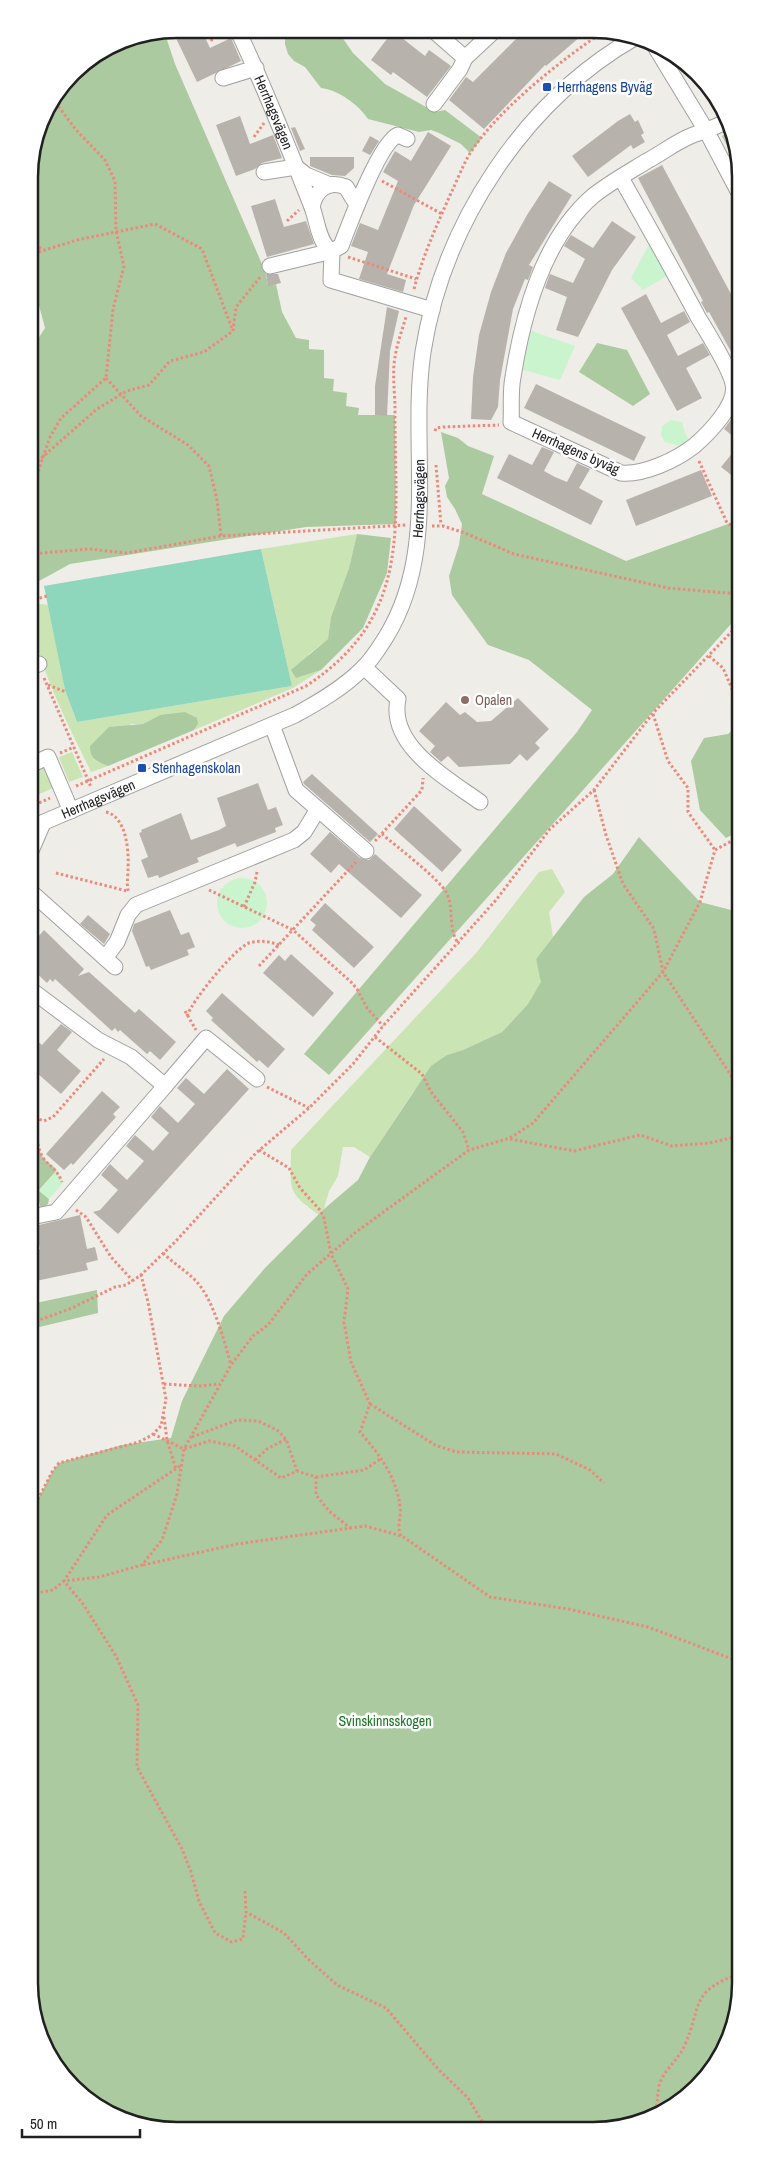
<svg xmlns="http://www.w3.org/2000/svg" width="770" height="2159" font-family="'Archivo Narrow',sans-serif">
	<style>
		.grass { fill: #cae4b3 }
		.forest { fill: #accaa0 }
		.park { fill: #caf4ce }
		.pitch { fill: #8ed6bc }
		.building { fill: #b8b2ad }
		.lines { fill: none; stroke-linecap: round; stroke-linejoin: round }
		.minor-casing { stroke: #a1a1a1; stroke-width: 17 }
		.path { stroke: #eb8a7c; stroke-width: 3; stroke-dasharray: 2.5 2.5; stroke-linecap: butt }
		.minor { stroke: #fff; stroke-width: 15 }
		.transit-dot { fill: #1a4fb4; stroke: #fff; stroke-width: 2 }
		.education-dot { fill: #8d6e63; stroke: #fff; stroke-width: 2 }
		.labels { text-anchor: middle; stroke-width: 5; stroke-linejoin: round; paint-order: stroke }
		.transit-label { font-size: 14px; fill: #164399; stroke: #fff; text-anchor: start }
		.street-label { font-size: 14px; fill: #202020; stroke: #fff }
		.education-label { font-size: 14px; fill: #785e54; stroke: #fff; text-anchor: start }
		.park-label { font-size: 14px; fill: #187422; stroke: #fff }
		.rim { fill: none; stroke: #202020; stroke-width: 2.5 }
	</style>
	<rect width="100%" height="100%" fill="#efede7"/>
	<g class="grass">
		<path d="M357 534 349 568 331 617 328 639 309 654 296 678 321 670 293 688 194 730 198 724 160 715 143 724H131L93 759 108 766 91 772C73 734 28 650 33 609L39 604 49 605 65 690 77 722 292 686 261 549Z"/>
		<path d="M72 752 83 777 69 782 59 757Z"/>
		<path d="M42 763 53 788 30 798V769Z"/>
		<path d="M552 869 565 892 549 912 553 937 536 959 542 982 528 1004 502 1032 463 1050 447 1055 413 1092 370 1157 354 1147H343L338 1176 329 1191 324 1209 319 1215C285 1191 291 1189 291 1150L477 952 539 872Z"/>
	</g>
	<g class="forest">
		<path d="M285 29 337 30 353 53 385 84 435 112 445 110 482 138 470 153 461 144 439 133 431 130 419 132 368 119C358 104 338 90 321 88L305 67 294 61 288 54 285 44Z"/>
		<path d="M164 31 175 64 265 271 268 285 276 284 282 312 296 338 309 340V349L324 350V378L334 379 333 391 347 393 346 406 359 408 358 415H395L396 524 306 527 70 564 30 586 29 353 45 328 29 268V167L44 111 79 66 120 40Z"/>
		<path d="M730 131 738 147V168L722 136Z"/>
		<path d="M597 343 627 350 650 394 633 406 579 372Z"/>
		<path d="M441 432 458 438 468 446 494 456 482 494 626 561 739 520V615L329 1075 304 1054 577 732 592 710 529 660 488 645 452 595 449 576 459 545 462 524 455 509 447 497 445 486 449 478Z"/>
		<path d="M357 534 391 538 387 573 363 628 321 670 296 678 291 670 328 639 331 617 349 568Z"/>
		<path d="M185 712 197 718 198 724 194 730 108 766C97 761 90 760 90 746L109 727 143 724 160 715Z"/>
		<path d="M739 724V831L726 838 700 810 691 761 704 738 728 734Z"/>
		<path d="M639 837 700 902 739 912 741 1992 730 2039 705 2080 668 2110 623 2127H148L111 2115 72 2087 48 2056 32 2012 31 1513 52 1472 59 1463 122 1445 171 1438 182 1401 224 1316 265 1268 324 1209 358 1180 370 1157 431 1066 447 1055 463 1050 502 1032 528 1004 541 982 536 959 584 897 613 874Z"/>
		<path d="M30 1108 38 1113C37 1128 34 1147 45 1160 49 1163 53 1166 57 1170L39 1190 49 1199 48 1204 41 1210 38 1196 31 1198Z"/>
		<path d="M97 1290 98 1313 31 1329V1304Z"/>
	</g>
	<g class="park">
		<path d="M650 243 667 276 643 290 631 278Z"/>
		<path d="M529 330 575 346 560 380 520 369Z"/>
		<path d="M671 420 682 422 685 433 690 441 680 449 677 445 665 442 661 436 662 426Z"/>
		<circle cx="242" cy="903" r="25"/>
		<path d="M57 1170 63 1183 49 1199 39 1191Z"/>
	</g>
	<path class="pitch" d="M261 549 292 686 77 722 65 690 44 586Z"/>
	<g class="building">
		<path d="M180 29H201L210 48 231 38 241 61 197 82 173 32Z"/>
		<path d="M393 31 425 56 429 50 451 66 427 97 393 72 391 75 371 60Z"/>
		<path d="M524 31H587L546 66 545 65 484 129 449 100 466 77 473 82Z"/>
		<path d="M630 114 635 122 638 120 644 133 641 135 645 142 633 149 631 145 588 177 572 156 618 121Z"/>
		<path d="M240 116 250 144 273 135 282 158 262 163 255 169 236 176 216 125Z"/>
		<path d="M295 127 305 149 300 151 291 128Z"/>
		<path d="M428 132 451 146 414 205 387 274 406 280 403 292 359 279 368 252 351 246 360 223 378 230 398 181 383 172 395 151 411 161Z"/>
		<path d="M370 136 379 141 370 155 362 151Z"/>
		<path d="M310 157H354V168L345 176 332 175 310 166Z"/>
		<path d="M662 165 739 309V366L709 312 707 313 701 302 703 301 638 178Z"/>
		<path d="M549 181 572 195 529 265 533 267 528 280 525 279 513 309 500 380 498 407 491 420 471 419 473 377 479 335 491 292 506 253 527 215Z"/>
		<path d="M275 199 284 227 306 221 314 244 267 257 251 206Z"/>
		<path d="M612 221 636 237 612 270 578 337 556 330 567 297 545 288 547 282 550 274 573 283 585 259 564 246 571 235 593 248Z"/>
		<path d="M266 274H278L281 283 268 286Z"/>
		<path d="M646 294 661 323 684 311 690 322 667 335 678 356 703 343 710 355 686 368 702 398 677 411 621 308Z"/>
		<path d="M387 307 399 311 390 351 387 416 375 415V386Z"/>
		<path d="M536 384 646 437 634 461 524 408Z"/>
		<path d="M733 417 739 422V441L724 429Z"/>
		<path d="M739 445V481L721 467Z"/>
		<path d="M542 447 554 452 544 471 555 477 567 482 577 463 590 469 579 488 603 501 591 525 497 478 509 454 532 465Z"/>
		<path d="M701 470 712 496 636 526 626 500Z"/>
		<path d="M518 698 549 729 535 743 540 748 527 761 520 754 510 764 459 767 448 756 441 762 430 752 435 746 419 731 446 702 460 715 465 712 477 722 491 721Z"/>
		<path d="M312 774 378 834 370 842 304 784 303 782Z"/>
		<path d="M258 783 268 810 276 807 283 825 275 828 276 832 237 847 235 843 197 858 199 862 159 878 158 875 148 878 141 860 148 857 139 833 142 832 141 830 181 813 191 840 219 830 226 826 217 798Z"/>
		<path d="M414 806 462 850 442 872 394 829Z"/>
		<path d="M330 832 360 858 369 860 375 854 422 895 401 918 339 864 331 873 310 854Z"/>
		<path d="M325 903 374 947 354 968 312 930 316 925 310 920Z"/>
		<path d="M170 910 181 935 189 932 195 947 187 950 189 955 151 970 149 966 146 967 132 931 134 924Z"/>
		<path d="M88 915 110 934 104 944 80 924Z"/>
		<path d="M44 930 84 969 78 976 89 972 135 1013 139 1009 176 1042 160 1060 150 1051 147 1054 120 1030 118 1032 115 1028 112 1031 55 979 53 982 50 979 47 983 30 967V946Z"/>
		<path d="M291 954 334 993 313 1017 263 973 279 955 285 961Z"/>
		<path d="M222 993 285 1049 268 1068 259 1060 257 1062 211 1020 213 1018 206 1011Z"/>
		<path d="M61 1024 72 1032 57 1050 81 1071 61 1094 30 1067V1035L42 1045Z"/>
		<path d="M227 1069 249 1089 118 1234 93 1212 100 1210 118 1190 101 1175 110 1164 127 1180 144 1161 126 1146 135 1135 153 1151 169 1133 151 1117 160 1106 178 1123 195 1104 177 1088 186 1078 204 1094Z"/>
		<path d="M102 1091 120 1107 113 1114 116 1117 73 1165 71 1163 64 1170 46 1154Z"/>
		<path d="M80 1215 87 1249 95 1247 98 1260 86 1263 88 1270 31 1282V1252L40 1249 35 1226Z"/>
	</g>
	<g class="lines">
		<g class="minor-casing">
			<g id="minor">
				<path id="s1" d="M237 29C265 87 288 147 312 207 317 220 319 245 332 251"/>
				<path d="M433 30 465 58 494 31"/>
				<path d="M653 43 707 132 738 191"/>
				<path d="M223 78 256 68"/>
				<path d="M434 104 460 69 465 58"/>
				<path d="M264 172 296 167 306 175 330 185"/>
				<path d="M621 178C647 224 673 270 698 317 707 332 730 368 733 384 738 404 708 434 694 446 676 460 644 475 621 473L511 422C512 408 510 392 513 377 523 314 543 239 593 196 609 183 629 172 647 161 662 153 677 141 693 135 704 131 714 128 725 122"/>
				<path d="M312 207C316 189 328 180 346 187L357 205"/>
				<path d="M332 251 331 280 432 310"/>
				<path d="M270 266 332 251 341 246C349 225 380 142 398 135L407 139"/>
				<path d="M30 667 39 664"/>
				<path d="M364 667 398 699C388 746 448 779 480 802"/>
				<path d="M272 725 296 790 366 851"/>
				<path d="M30 765 48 757 71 811"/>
				<path id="s2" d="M30 828 295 715C319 702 343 688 362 669 372 660 379 648 386 637 440 549 409 448 423 352 443 224 524 101 636 37"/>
				<path d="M30 853 43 823"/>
				<path d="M30 891 115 967"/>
				<path d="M105 958 117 942 128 915 136 905 294 840 304 832 318 809"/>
				<path d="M30 989 98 1040 131 1057 165 1086 56 1212 31 1217"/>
				<path d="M165 1086 206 1038 257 1079"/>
			</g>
		</g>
		<g class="path">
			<path d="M211 41 217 31 221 29"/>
			<path d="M254 137 264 123"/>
			<path d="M382 181 442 214"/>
			<path d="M287 221 299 210"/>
			<path d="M29 236 42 250"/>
			<path d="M29 255 77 240 155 224 202 249 233 331"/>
			<path d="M348 257 416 279"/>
			<path d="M414 289C423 255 437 225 451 193 457 181 462 167 469 155 495 112 561 60 603 32"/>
			<path d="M106 378 141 416 188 445 209 466 217 500 221 536"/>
			<path d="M435 431 436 428 443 427 499 425"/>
			<path d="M699 461 727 523 739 529"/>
			<path d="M436 465 441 525"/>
			<path d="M30 468 97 409 127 391 149 385 170 361 204 352 233 331 236 307 261 276"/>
			<path d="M30 495 50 437 61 418 106 378 113 309 124 266 116 231 115 181 105 160 76 130 53 99"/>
			<path d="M432 526H443L465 533 514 554 668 588 739 594"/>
			<path d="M30 554 89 549 127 553 221 536 406 525"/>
			<path d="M30 601 47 596"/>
			<path d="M30 637 34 651"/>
			<path d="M709 656 723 668 739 705"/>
			<path d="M44 678 91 787"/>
			<path d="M48 685 66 692"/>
			<path d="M653 714 668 761 688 788V812L715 850"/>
			<path d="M60 753 74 747"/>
			<path d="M76 786 306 686C415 615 394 522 395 410 395 393 392 374 395 357 397 344 402 330 406 317"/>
			<path d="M594 790 606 835 623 884 654 929 663 972 740 1089"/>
			<path d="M30 807 50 798"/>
			<path d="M106 812C127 817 129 852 128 870 128 878 126 886 129 893"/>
			<path d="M382 834C397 847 437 877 446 892 455 908 447 930 459 944"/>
			<path d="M375 841 422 790 423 778"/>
			<path d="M56 873 127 891"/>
			<path d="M209 890 293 930 351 982 357 989 367 1008 383 1026"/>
			<path d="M244 907 255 882 257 872"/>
			<path d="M259 966 356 862"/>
			<path d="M185 1011 196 1030"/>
			<path d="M187 1016C192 1001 234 949 249 943 259 940 269 941 279 945"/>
			<path d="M375 1037 422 1074 431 1092 463 1132 469 1150"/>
			<path d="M267 1087 309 1108"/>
			<path d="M30 1116 44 1121 53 1117 104 1059"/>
			<path d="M35 1119C37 1132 36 1146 43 1158 51 1168 56 1168 62 1182"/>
			<path d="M510 1139 574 1151 640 1135 672 1146 709 1143 740 1136"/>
			<path d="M259 1150 289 1168 300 1188 320 1210 324 1218 331 1254 348 1289 344 1322 351 1362 370 1404 360 1432C379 1454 396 1476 400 1506 402 1516 396 1526 401 1536"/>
			<path d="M76 1210 86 1217 111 1257 133 1281"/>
			<path d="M163 1253C173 1263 185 1270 195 1280 213 1298 224 1340 231 1365"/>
			<path d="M31 1323 72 1308 115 1287 126 1285 141 1275 176 1241 256 1153 309 1108 353 1064 383 1026 496 900 550 829 594 790 653 713 739 624"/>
			<path d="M164 1384 198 1386 220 1384"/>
			<path d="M370 1404 435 1445 456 1452 556 1454 590 1470 604 1483"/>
			<path d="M164 1417 167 1440 176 1469"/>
			<path d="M153 1434 184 1449 209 1441 235 1446 281 1478 297 1471 316 1477V1495L329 1511 350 1528"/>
			<path d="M192 1437 237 1420 258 1421 277 1430 286 1439 297 1471"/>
			<path d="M255 1460 267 1449 286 1439"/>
			<path d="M180 1466 107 1515 64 1581 83 1604 116 1656 138 1705 137 1767 182 1849 191 1872 199 1901 215 1933 232 1942 243 1939 246 1912"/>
			<path d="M316 1477 364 1470 382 1458"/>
			<path d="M31 1513 52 1472 59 1463 139 1442 152 1435 161 1426 166 1399 148 1302 141 1275"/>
			<path d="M143 1565 237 1544 365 1526 402 1536 490 1597 568 1609 648 1627 740 1662"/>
			<path d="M31 1591 37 1593 53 1590 64 1581 99 1577 142 1565 162 1540 177 1494 184 1449 231 1365 253 1336 268 1325 307 1274 356 1232 469 1150 510 1138 533 1123 663 972 700 902 715 850 739 837"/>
			<path d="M245 1891 246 1912 284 1933 309 1960 337 1985 386 2008 438 2069 468 2098 481 2120 489 2127"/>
			<path d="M654 2116C658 2105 657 2097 659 2086 662 2072 678 2060 684 2047 703 2005 688 1992 741 1973"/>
		</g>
		<use href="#minor" class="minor"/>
	</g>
	<g class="transit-dot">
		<rect x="542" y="82" width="10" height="10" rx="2.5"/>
		<rect x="137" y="763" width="10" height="10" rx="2.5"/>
	</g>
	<circle class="education-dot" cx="465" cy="700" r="5"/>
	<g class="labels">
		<g class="transit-label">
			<text x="557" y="92">Herrhagens Byväg</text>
			<text x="152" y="773">Stenhagenskolan</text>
		</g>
		<g class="street-label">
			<text dy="5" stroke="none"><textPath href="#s1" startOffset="91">Herrhagsvägen</textPath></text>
			<text transform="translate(576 451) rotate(24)" y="5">Herrhagens byväg</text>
			<text dy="5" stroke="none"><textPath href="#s2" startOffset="554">Herrhagsvägen</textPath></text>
			<text dy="5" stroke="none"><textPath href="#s2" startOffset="74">Herrhagsvägen</textPath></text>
		</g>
		<g class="education-label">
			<text x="475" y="705">Opalen</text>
		</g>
		<g class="park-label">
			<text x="385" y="1726">Svinskinnsskogen</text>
		</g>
	</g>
	<path d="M0 0H770V2159H0ZM177 38H593A139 139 0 0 1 732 177V1983A139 139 0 0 1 593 2122H177A139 139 0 0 1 38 1983V177A139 139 0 0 1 177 38Z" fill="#fff" fill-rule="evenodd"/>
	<path class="rim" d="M177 38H593A139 139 0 0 1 732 177V1983A139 139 0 0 1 593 2122H177A139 139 0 0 1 38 1983V177A139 139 0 0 1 177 38Z"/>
	<path d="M22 2129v8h118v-8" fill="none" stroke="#202020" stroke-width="2.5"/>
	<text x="30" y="2129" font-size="15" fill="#202020" stroke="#ffffff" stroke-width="4" paint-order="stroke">50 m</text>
</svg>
